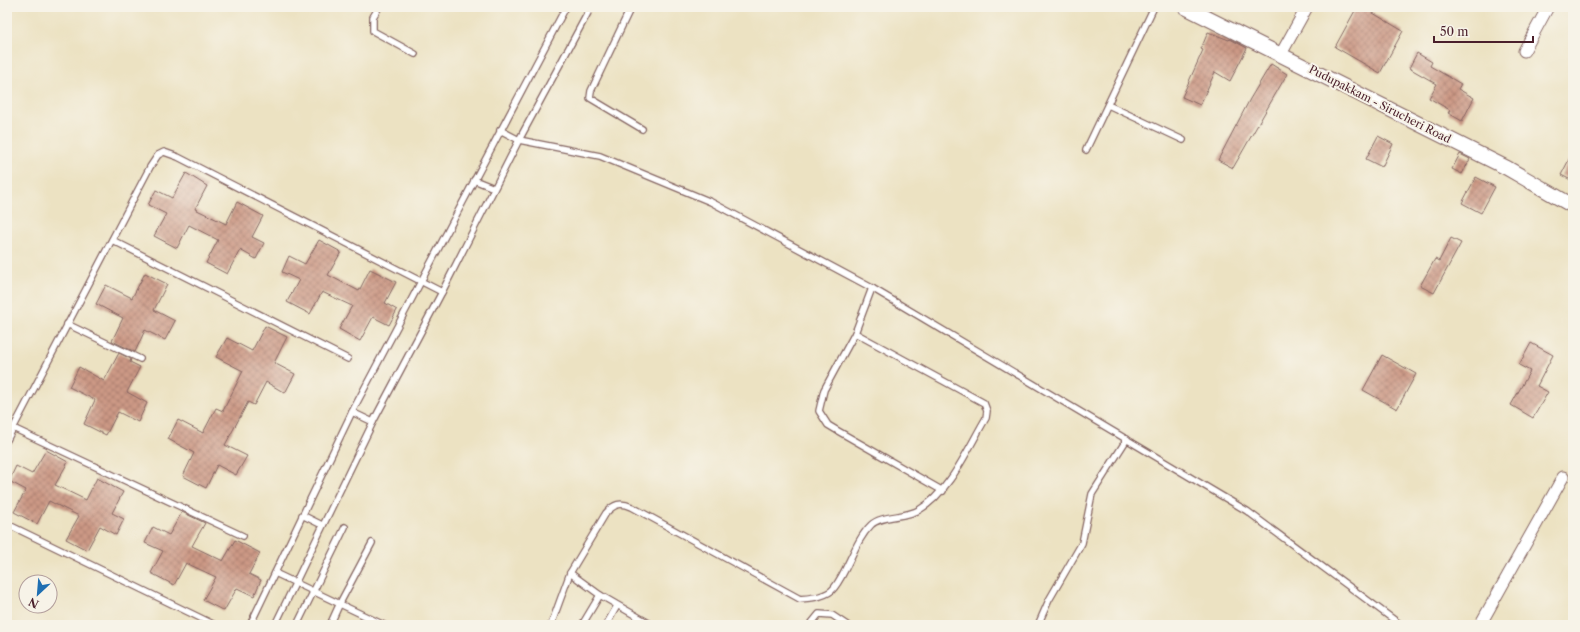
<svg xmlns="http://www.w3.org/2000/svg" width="1580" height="632" font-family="'Libre Caslon Text',serif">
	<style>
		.building { fill: url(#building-cross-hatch) }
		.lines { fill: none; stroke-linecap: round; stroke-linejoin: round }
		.service-casing { stroke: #836360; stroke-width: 8 }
		.minor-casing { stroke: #836360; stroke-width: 13 }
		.tertiary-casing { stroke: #836360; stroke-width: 16 }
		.service { stroke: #fff; stroke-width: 5.5 }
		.minor { stroke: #fff; stroke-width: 11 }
		.tertiary { stroke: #fff; stroke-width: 14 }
		.labels { text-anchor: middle; stroke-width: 4; stroke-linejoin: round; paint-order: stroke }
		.street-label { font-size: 11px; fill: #4a1f2b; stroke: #f7f3e8 }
	</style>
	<defs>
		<pattern id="building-cross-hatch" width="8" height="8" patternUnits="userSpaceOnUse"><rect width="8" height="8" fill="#cc9985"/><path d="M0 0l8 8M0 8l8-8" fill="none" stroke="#a87c6d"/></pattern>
	</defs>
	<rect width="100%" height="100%" fill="#f7f3e8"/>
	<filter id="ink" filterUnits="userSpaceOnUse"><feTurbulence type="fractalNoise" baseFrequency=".025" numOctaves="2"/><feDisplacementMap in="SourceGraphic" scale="8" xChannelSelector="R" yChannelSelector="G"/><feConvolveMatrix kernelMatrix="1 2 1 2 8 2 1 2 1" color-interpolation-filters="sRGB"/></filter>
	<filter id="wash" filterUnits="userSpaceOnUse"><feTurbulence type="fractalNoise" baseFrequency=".012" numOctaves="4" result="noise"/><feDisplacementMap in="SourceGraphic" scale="16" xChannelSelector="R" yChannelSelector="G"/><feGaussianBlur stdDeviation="0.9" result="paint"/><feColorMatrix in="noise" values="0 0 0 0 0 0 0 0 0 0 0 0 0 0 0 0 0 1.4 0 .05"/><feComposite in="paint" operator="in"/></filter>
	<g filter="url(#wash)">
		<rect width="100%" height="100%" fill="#ece2c2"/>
		<g id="blocks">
			<g class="building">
				<path d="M1357 7H1363L1403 31 1380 73 1335 47Z"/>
				<path d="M1208 32 1229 40 1230 39 1247 48 1230 81 1215 72 1200 105 1182 97 1203 50 1201 49Z"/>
				<path d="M1417 53 1432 62 1430 66 1461 84 1458 89 1474 98 1462 121 1448 113 1450 110 1429 98 1437 84 1409 68Z"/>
				<path d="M1271 64 1287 74 1233 168 1218 160 1250 99Z"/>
				<path d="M1378 136 1393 144 1382 167 1366 159Z"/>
				<path d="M1573 152V181L1561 175Z"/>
				<path d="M1460 154 1470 159 1462 174 1452 169Z"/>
				<path d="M186 173 207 186 195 209 226 224 237 202 263 216 252 237 264 243 256 259 240 250 227 274 206 263 218 240 189 225 177 248 154 236 166 214 148 205 156 190 172 198Z"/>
				<path d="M1476 177 1495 187 1481 213 1462 203Z"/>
				<path d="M1451 238 1461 243 1434 293 1420 286 1435 259 1439 261Z"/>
				<path d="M319 240 341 252 328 275 359 291 370 269 396 282 385 303 397 310 389 325 373 317 360 341 339 329 352 306 322 292 310 314 287 302 299 280 282 272 289 256 305 264Z"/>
				<path d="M145 273 167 284 154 310 175 321 165 340 145 330 135 352 112 341 123 318 96 304 106 285 132 298Z"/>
				<path d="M265 326 287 337 274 363 295 374 285 393 266 382 254 405 248 402 225 445 247 456 236 475 217 465 206 488 183 476 194 453 168 439 178 420 203 433 216 408 223 411 243 371 216 357 227 338 252 351Z"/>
				<path d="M1531 343 1553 355 1537 386 1548 392 1533 418 1511 405 1530 371 1519 365Z"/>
				<path d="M119 353 131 359 130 362 140 367 127 392 147 403 138 422 118 412 106 435 84 424 95 400 69 387 79 367 104 381Z"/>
				<path d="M1382 355 1416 374 1397 409 1363 390Z"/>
				<path d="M46 450 68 462 55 485 86 500 97 478 123 492 112 513 124 519 116 535 100 526 87 550 66 539 79 516 49 501 37 524 14 512 26 490 9 481 16 466 32 474Z"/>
				<path d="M182 512 205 523 192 546 223 561 235 540 260 553 249 574 261 580 254 596 237 588 224 611 203 600 216 577 186 563 174 585 151 573 163 551 145 543 153 527 169 535Z"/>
			</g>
		</g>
	</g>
	<g filter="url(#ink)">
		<use href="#blocks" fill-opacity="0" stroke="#836360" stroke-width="1"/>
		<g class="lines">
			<g class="service-casing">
				<g id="service">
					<path d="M379 7 373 17V31L415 54"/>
					<path d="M631 7 591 91 590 98 642 129"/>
					<path d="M1108 105 1183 140"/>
					<path d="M500 130 519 140 600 156 711 202 872 288 1247 511 1401 625"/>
					<path d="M1086 150 1154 7"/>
					<path d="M474 180 494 188"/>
					<path d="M112 240 348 359"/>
					<path d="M872 288 855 333 824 390 819 411 828 425 838 431 943 491"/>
					<path d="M67 324 140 359"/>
					<path d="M352 412 373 422"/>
					<path d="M13 428 243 536"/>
					<path d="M7 440 150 167 158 155 164 152 178 157 442 292"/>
					<path d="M302 515 322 525"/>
					<path d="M7 524 215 625"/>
					<path d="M275 573 384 625"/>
					<path d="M570 573 600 595 652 625"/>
					<path d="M250 625 352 412 566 7"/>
					<path d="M275 625 373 422 442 292 519 140 591 7"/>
					<path d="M297 625 345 527"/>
					<path d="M330 625 340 603 372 543"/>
					<path d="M551 625 570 573 606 513C614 504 620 502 632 507L800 599C811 598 827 597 834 588 849 569 854 542 871 525 881 515 905 518 919 510 950 492 968 448 986 418L987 411 984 403 855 333"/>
					<path d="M582 625 600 595"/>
					<path d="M606 625 617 606"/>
					<path d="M810 625 819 614 832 615 847 625"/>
					<path d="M1038 625 1049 600 1082 543 1092 494 1127 439"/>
				</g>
			</g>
			<g class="minor-casing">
				<g id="minor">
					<path d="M1524 51 1548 7"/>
					<path d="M1281 54 1307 7"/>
					<path d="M1480 625 1563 477"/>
				</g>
			</g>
			<g class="tertiary-casing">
				<path id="tertiary" d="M1185 7 1507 168 1573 206"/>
			</g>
			<use href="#service" class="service"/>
			<use href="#minor" class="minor"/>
			<use href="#tertiary" class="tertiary"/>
		</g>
	</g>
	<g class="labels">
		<g class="street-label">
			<text transform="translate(1380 104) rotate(27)" y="4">Pudupakkam - Sirucheri Road</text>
		</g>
	</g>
	<rect width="1580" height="632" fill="none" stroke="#f7f3e8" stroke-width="24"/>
	<g transform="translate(38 594) rotate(206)"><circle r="19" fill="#f7f3e8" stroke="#b29e9c"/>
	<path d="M0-3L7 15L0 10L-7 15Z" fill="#1f6fb2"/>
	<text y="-6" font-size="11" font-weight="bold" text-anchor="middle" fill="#4a1f2b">N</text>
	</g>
	<path d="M1434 36v6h99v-6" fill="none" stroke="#4a1f2b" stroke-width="2"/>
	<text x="1440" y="36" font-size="12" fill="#4a1f2b" stroke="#f7f3e8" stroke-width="3" paint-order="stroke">50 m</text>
</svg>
